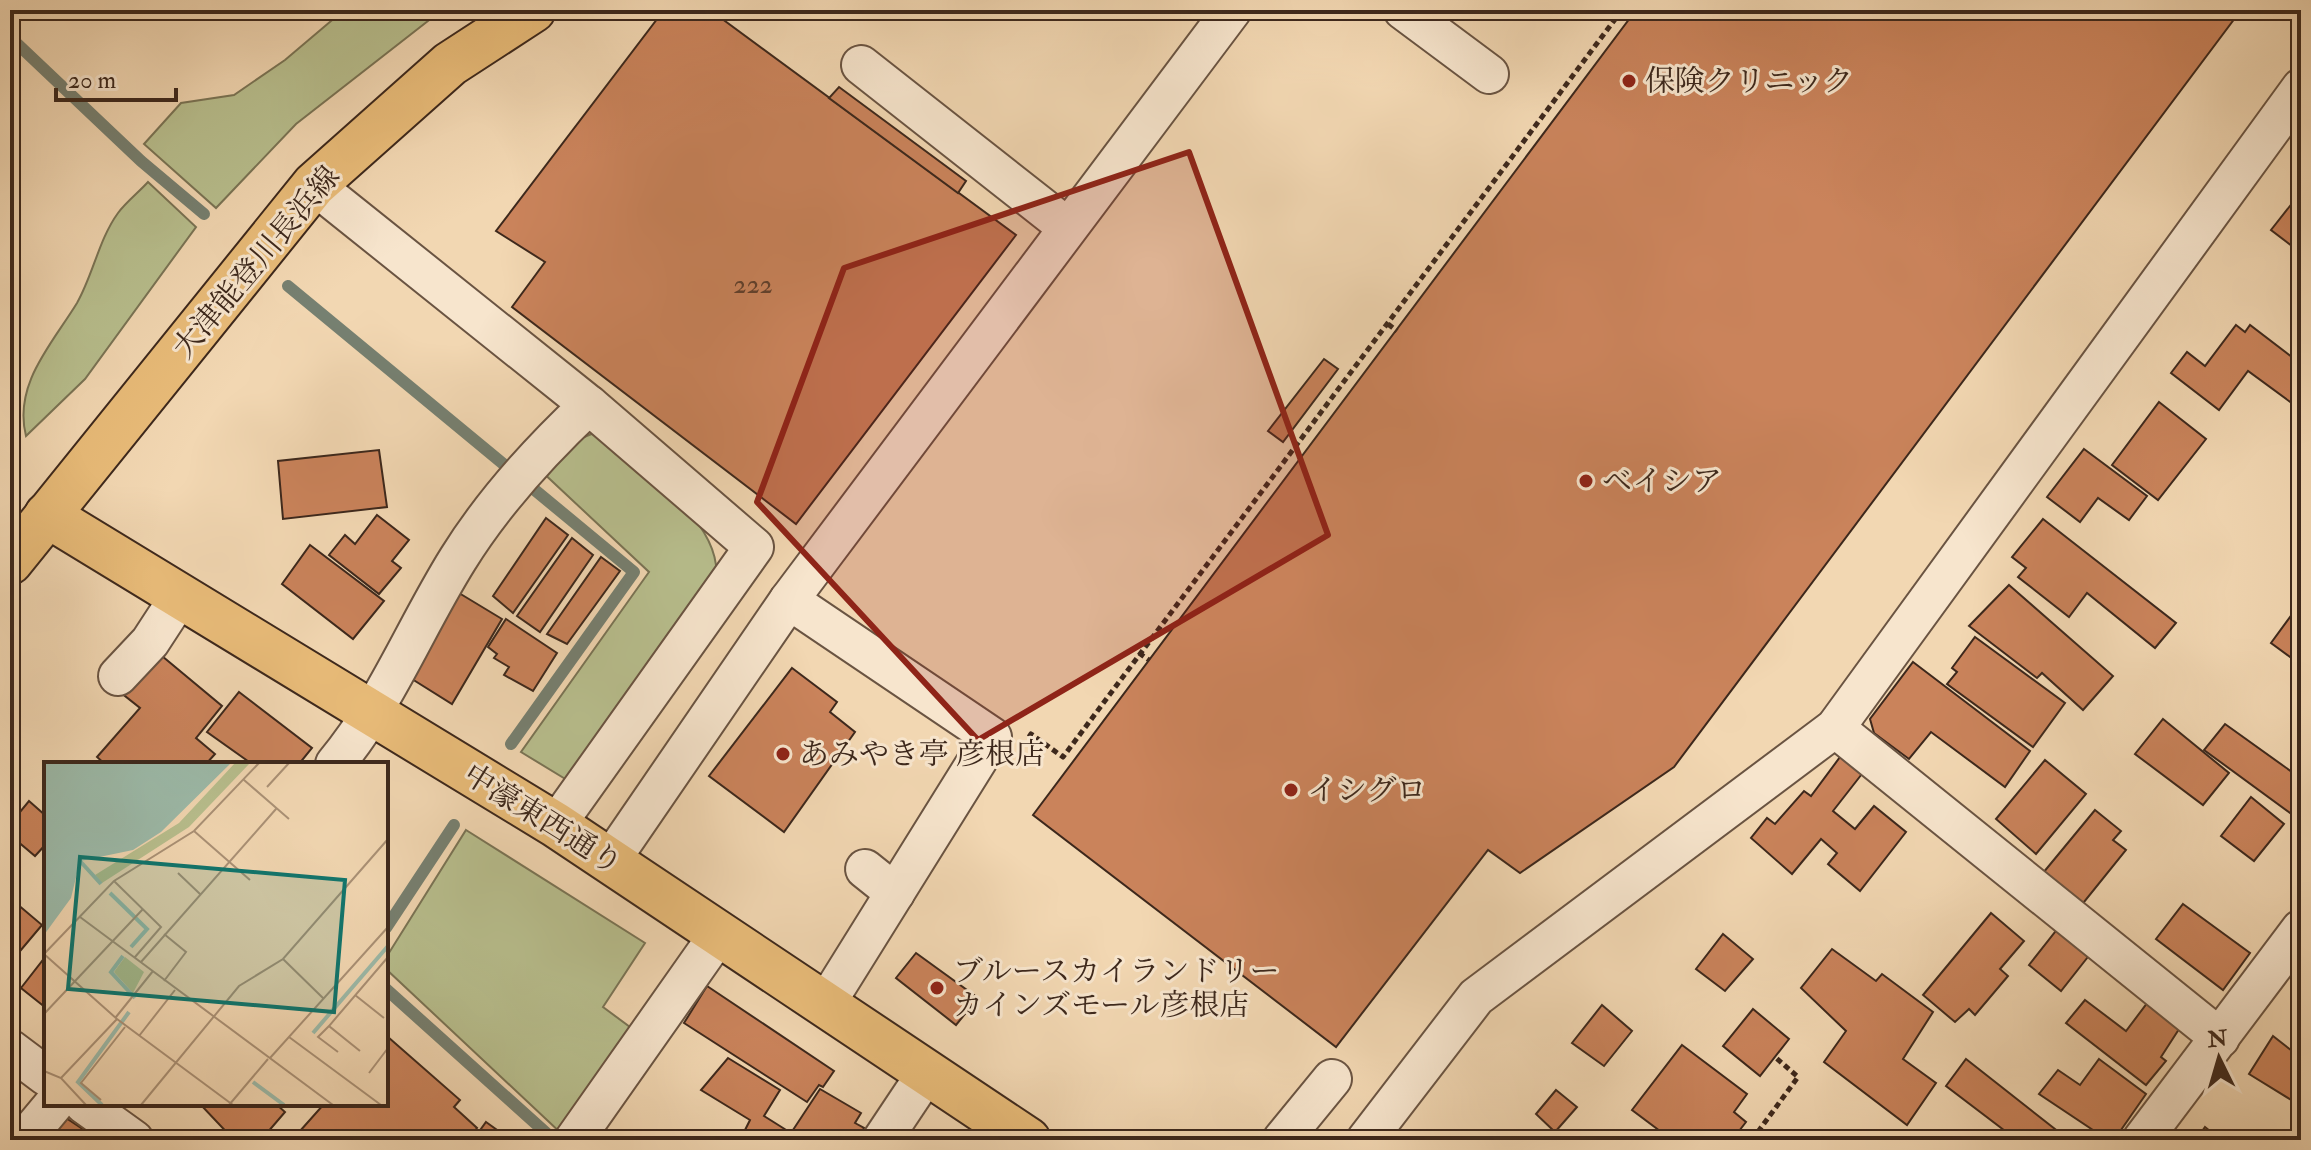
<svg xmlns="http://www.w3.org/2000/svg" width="2311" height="1150" font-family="'IM FELL Double Pica','Noto Serif JP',serif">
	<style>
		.green { fill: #b8bf8e; stroke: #7a7455; stroke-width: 2 }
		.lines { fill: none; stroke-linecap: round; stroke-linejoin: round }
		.stream { stroke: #768071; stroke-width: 12 }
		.building { fill: #ca835b; stroke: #3d281c; stroke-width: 2 }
		.minor-casing { stroke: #6a5442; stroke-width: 42 }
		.major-casing { stroke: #3d281c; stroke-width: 48 }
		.path { stroke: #3d281c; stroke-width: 5; stroke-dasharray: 6 4; stroke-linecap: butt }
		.minor { stroke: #f7e5cd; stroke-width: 38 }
		.major { stroke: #e9bc79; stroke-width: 44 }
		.marked { fill: #8f2418; fill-opacity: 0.2; stroke: #8f2418; stroke-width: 6; stroke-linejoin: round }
		.poi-dot { fill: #8f2418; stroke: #f7e5cd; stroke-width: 3 }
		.labels { text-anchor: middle; stroke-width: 6; stroke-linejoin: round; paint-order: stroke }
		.number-label { font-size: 26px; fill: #603f2c }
		.poi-label { font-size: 30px; fill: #3d281c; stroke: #f7e5cd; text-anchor: start }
		.street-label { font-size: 30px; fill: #3d281c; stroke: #f7e5cd }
		.inset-river { fill: none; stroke: #9cbaa9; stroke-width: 4 }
		.inset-road { fill: none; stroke: #aa9176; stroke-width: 2 }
		.view { fill: #0f766e; fill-opacity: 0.15; stroke: #0f766e; stroke-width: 4 }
		.inset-edge { fill: none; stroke: #3d281c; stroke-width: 4 }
	</style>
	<rect width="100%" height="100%" fill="#f2d7b2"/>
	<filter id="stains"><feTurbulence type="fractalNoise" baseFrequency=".0025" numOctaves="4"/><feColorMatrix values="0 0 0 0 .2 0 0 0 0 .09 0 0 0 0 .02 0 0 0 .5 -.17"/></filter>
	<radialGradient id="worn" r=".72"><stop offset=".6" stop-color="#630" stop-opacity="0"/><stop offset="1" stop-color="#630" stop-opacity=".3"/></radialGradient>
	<g class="green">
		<path d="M344 10H442L296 124 216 208 144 144 181 103 234 95 285 60Z"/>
		<path d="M148 182 196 227 85 379 26 436C13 384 52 344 77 303 93 275 99 239 118 213 126 202 139 192 148 182Z"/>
		<path d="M594 433C636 466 723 519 716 579L567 780 521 752 649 572 538 468 550 451Z"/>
		<path d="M466 830 645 943 603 1007 638 1033 564 1136 386 969 387 956Z"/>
	</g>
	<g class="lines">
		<g class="stream">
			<path d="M10 37 141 161 204 214"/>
			<path d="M288 286 634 572 511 744"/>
			<path d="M386 928 454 825"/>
			<path d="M386 989 554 1140"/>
			<path d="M2295 1140 2301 1131"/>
		</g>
	</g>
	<g class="building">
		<path d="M664 10H710L1016 235 796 524 512 307 545 262 496 231Z"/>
		<path d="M1636 10H2241L1674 767 1520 873 1488 850 1336 1047 1033 815Z"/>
		<path d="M839 87 966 181 958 193 829 98Z"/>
		<path d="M2301 192V253L2271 230Z"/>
		<path d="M2236 325 2245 332 2250 325 2301 364V393L2293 404 2248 371 2219 410 2171 373 2187 352 2205 366Z"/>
		<path d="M1324 359 1338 369 1283 442 1268 431Z"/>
		<path d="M2159 402 2206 439 2158 500 2112 465Z"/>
		<path d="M2084 449 2147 496 2129 520 2098 498 2080 522 2047 497Z"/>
		<path d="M379 450 387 507 283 519 278 461Z"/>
		<path d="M377 515 409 540 392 561 401 568 379 594 329 555 345 535 355 544Z"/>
		<path d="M546 518 568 535 513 613 493 596Z"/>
		<path d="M2043 519 2176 623 2155 648 2087 593 2069 617 2018 577 2026 568 2012 557Z"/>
		<path d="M572 538 593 555 540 632 517 616Z"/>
		<path d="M310 545 384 601 353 639 282 584Z"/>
		<path d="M601 557 620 571 567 644 547 634Z"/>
		<path d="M2009 585 2113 676 2083 710 2042 673 2037 678 1969 626Z"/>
		<path d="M454 590 502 619 452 704 404 674Z"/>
		<path d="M2301 602V665L2271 643Z"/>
		<path d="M506 619 557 653 533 691 504 675 509 667 494 658 497 654 488 647Z"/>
		<path d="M1975 637 2065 703 2033 747 1947 684 1957 672 1952 668Z"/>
		<path d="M156 651 222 706 196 738 215 754 206 764H105L97 757 140 708 120 692Z"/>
		<path d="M1913 662 2030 751 2005 787 1931 732 1909 759 1874 733 1870 719Z"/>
		<path d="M792 668 837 702 830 712 855 732 784 832 709 776Z"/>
		<path d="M239 692 312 748 299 764H252L207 732Z"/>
		<path d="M2163 719 2229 773 2203 805 2135 754Z"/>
		<path d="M2225 724 2292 772 2301 760V821L2204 750Z"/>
		<path d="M1843 753 1865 770 1833 811 1855 829 1874 806 1906 832 1860 891 1828 864 1837 853 1821 839 1792 874 1751 838 1767 818 1775 824 1804 791 1811 796Z"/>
		<path d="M2045 760 2086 794 2036 854 1996 819Z"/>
		<path d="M2251 797 2284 824 2254 861 2221 836Z"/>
		<path d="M29 801 46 816V844L35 856 10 835V824Z"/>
		<path d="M2095 810 2121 831 2113 840 2126 850 2080 907 2043 873Z"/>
		<path d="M10 898 42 925 10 963Z"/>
		<path d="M2183 904 2250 953 2223 990 2156 939Z"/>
		<path d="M1991 913 2024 941 2000 969 2008 976 1975 1015 1969 1009 1955 1022 1923 995Z"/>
		<path d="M2059 927 2091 953 2061 991 2029 965Z"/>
		<path d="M1723 934 1753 959 1725 991 1696 969Z"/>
		<path d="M1832 949 1876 981 1882 974 1933 1012 1903 1059 1936 1083 1907 1125 1824 1062 1846 1031 1801 988Z"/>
		<path d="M916 953 978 998 956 1025 896 978Z"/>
		<path d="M46 956V1008L21 988Z"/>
		<path d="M707 986 834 1071 823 1087 819 1085 807 1102 684 1023Z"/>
		<path d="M2085 1000 2126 1031 2148 1002 2181 1026 2161 1057 2166 1061 2146 1085 2066 1023Z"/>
		<path d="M1602 1005 1632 1031 1604 1066 1572 1043Z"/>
		<path d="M1753 1009 1789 1039 1760 1076 1723 1046Z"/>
		<path d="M2273 1036 2296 1054 2301 1046V1106L2249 1074Z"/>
		<path d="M388 1037 460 1100 454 1107 477 1128 468 1140H310L300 1131 324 1104H386Z"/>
		<path d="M1682 1045 1747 1094 1734 1112 1746 1122 1732 1140H1672L1632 1110Z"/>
		<path d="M728 1058 780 1090 764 1116 791 1133 820 1089 861 1113 855 1123 864 1128 857 1140H740L750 1120 701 1090Z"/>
		<path d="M1966 1059 2069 1140H2017L1946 1086Z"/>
		<path d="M2099 1059 2146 1094 2114 1140H2108L2039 1094 2058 1070 2080 1085Z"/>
		<path d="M1556 1090 1577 1107 1555 1132 1536 1114Z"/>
		<path d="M200 1104H276L285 1112 261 1140H234Z"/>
		<path d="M66 1118 99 1140H48Z"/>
		<path d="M486 1122 511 1140H473Z"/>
		<path d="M2205 1127 2221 1140H2196Z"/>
	</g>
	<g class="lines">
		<g class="minor-casing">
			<g id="minor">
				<path d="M1403 10 1489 74"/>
				<path d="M861 65 1067 227"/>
				<path d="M314 185 589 405 754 547 556 825"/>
				<path d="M789 600 992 737 825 1005"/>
				<path d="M118 676 150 642 180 596"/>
				<path d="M1835 728 2220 1038"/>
				<path d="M335 764C386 703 416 626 458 559 494 501 540 451 589 405"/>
				<path d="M610 861 789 600 1232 10"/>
				<path d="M865 869 895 893"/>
				<path d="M10 1049 46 1076"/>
				<path d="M84 1104 134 1140"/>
				<path d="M24 1140 54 1104"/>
				<path d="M574 1140 719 934"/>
				<path d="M882 1140 926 1074"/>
				<path d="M1282 1140 1332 1079"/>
				<path d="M1366 1140 1476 997 1835 728 2301 88"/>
				<path d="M2142 1140 2301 929"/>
			</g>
		</g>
		<g class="major-casing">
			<g id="major">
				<path d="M47 515 556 825 1028 1140"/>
				<path d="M10 562 314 185 450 64 533 10"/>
			</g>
		</g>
		<g class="path">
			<path d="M1388 324 1397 331"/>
			<path d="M1139 653 1149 660"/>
			<path d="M1029 737 1031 734 1063 757 1622 10"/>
			<path d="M1734 1138 1736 1140"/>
			<path d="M1752 1140 1798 1077 1775 1057"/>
		</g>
		<use href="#minor" class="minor"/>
		<use href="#major" class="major"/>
	</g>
	<path class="marked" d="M1189 152 1328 535 978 740 757 502 844 268Z"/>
	<g class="poi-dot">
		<circle cx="1629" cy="81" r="8"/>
		<circle cx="1586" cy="481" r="8"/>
		<circle cx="783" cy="754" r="8"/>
		<circle cx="1291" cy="790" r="8"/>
		<circle cx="937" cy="988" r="8"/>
	</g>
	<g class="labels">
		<g class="number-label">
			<text x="753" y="293">222</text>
		</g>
		<g class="poi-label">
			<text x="1645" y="91">保険クリニック</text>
			<text x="1602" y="491">ベイシア</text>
			<text x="799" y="764">あみやき亭 彦根店</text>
			<text x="1307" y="800">イシグロ</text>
			<text x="953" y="981">ブルースカイランドリー<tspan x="953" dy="34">カインズモール彦根店</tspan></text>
		</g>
		<g class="street-label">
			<text transform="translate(256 262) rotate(-50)" y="10">大津能登川長浜線</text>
			<text transform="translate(543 819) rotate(32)" y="10">中濠東西通り</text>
		</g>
	</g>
	<g transform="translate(44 762)">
		<rect width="344" height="344" fill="#f2d7b2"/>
		<path d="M191 1H206L145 65 58 121 51 113 135 61ZM81 195 100 210 89 231 70 210Z" fill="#b8bf8e"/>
		<path d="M0 1H187L117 70 89 88 36 99 27 136 0 173Z" fill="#9cbaa9"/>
		<path class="inset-river" d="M36 99 57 122M66 131 103 167 87 185M79 194 67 210 91 236M269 271 344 184M209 320 240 343M58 343 34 320 85 250"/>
		<path class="inset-road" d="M200 18 245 57M223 25 245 1M150 69 206 118M134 111 156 132M70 119 117 165 91 195M36 155 289 343M120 172 142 190 120 219M0 192 73 257 189 343M0 192 70 119 150 69 215 1M239 197 280 237M97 200 232 47M311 233 340 256M0 252 99 147M72 255 109 209M285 264 274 275 294 290M95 274 131 228M245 275 337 343M316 289 285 264 344 195M226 296 344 165M0 309 17 316 42 343M325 311 344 286M17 316 73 257M57 338 37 321 81 265M97 343 195 224 239 197 344 77M185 343 224 297"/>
		<path class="view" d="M36 95 301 118 290 250 24 227Z"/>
		<rect width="344" height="344" class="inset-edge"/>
	</g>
	<rect width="2311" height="1150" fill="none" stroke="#f2d7b2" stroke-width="40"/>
	<rect x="12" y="12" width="2287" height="1126" fill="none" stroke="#3d281c" stroke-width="4"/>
	<rect x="20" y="20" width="2271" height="1110" fill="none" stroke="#3d281c" stroke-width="2"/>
	<g transform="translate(2219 1058) rotate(355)" stroke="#f7e5cd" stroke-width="6" paint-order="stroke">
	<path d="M0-6L14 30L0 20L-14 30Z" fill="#3d281c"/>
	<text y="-12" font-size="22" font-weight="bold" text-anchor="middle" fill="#3d281c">N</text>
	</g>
	<path d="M56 88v12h120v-12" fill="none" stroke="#3d281c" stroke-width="4"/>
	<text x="68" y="88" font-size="24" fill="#3d281c" stroke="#f7e5cd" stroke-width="6" paint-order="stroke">20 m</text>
	<rect width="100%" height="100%" filter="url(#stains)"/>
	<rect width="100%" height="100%" fill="url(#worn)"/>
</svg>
